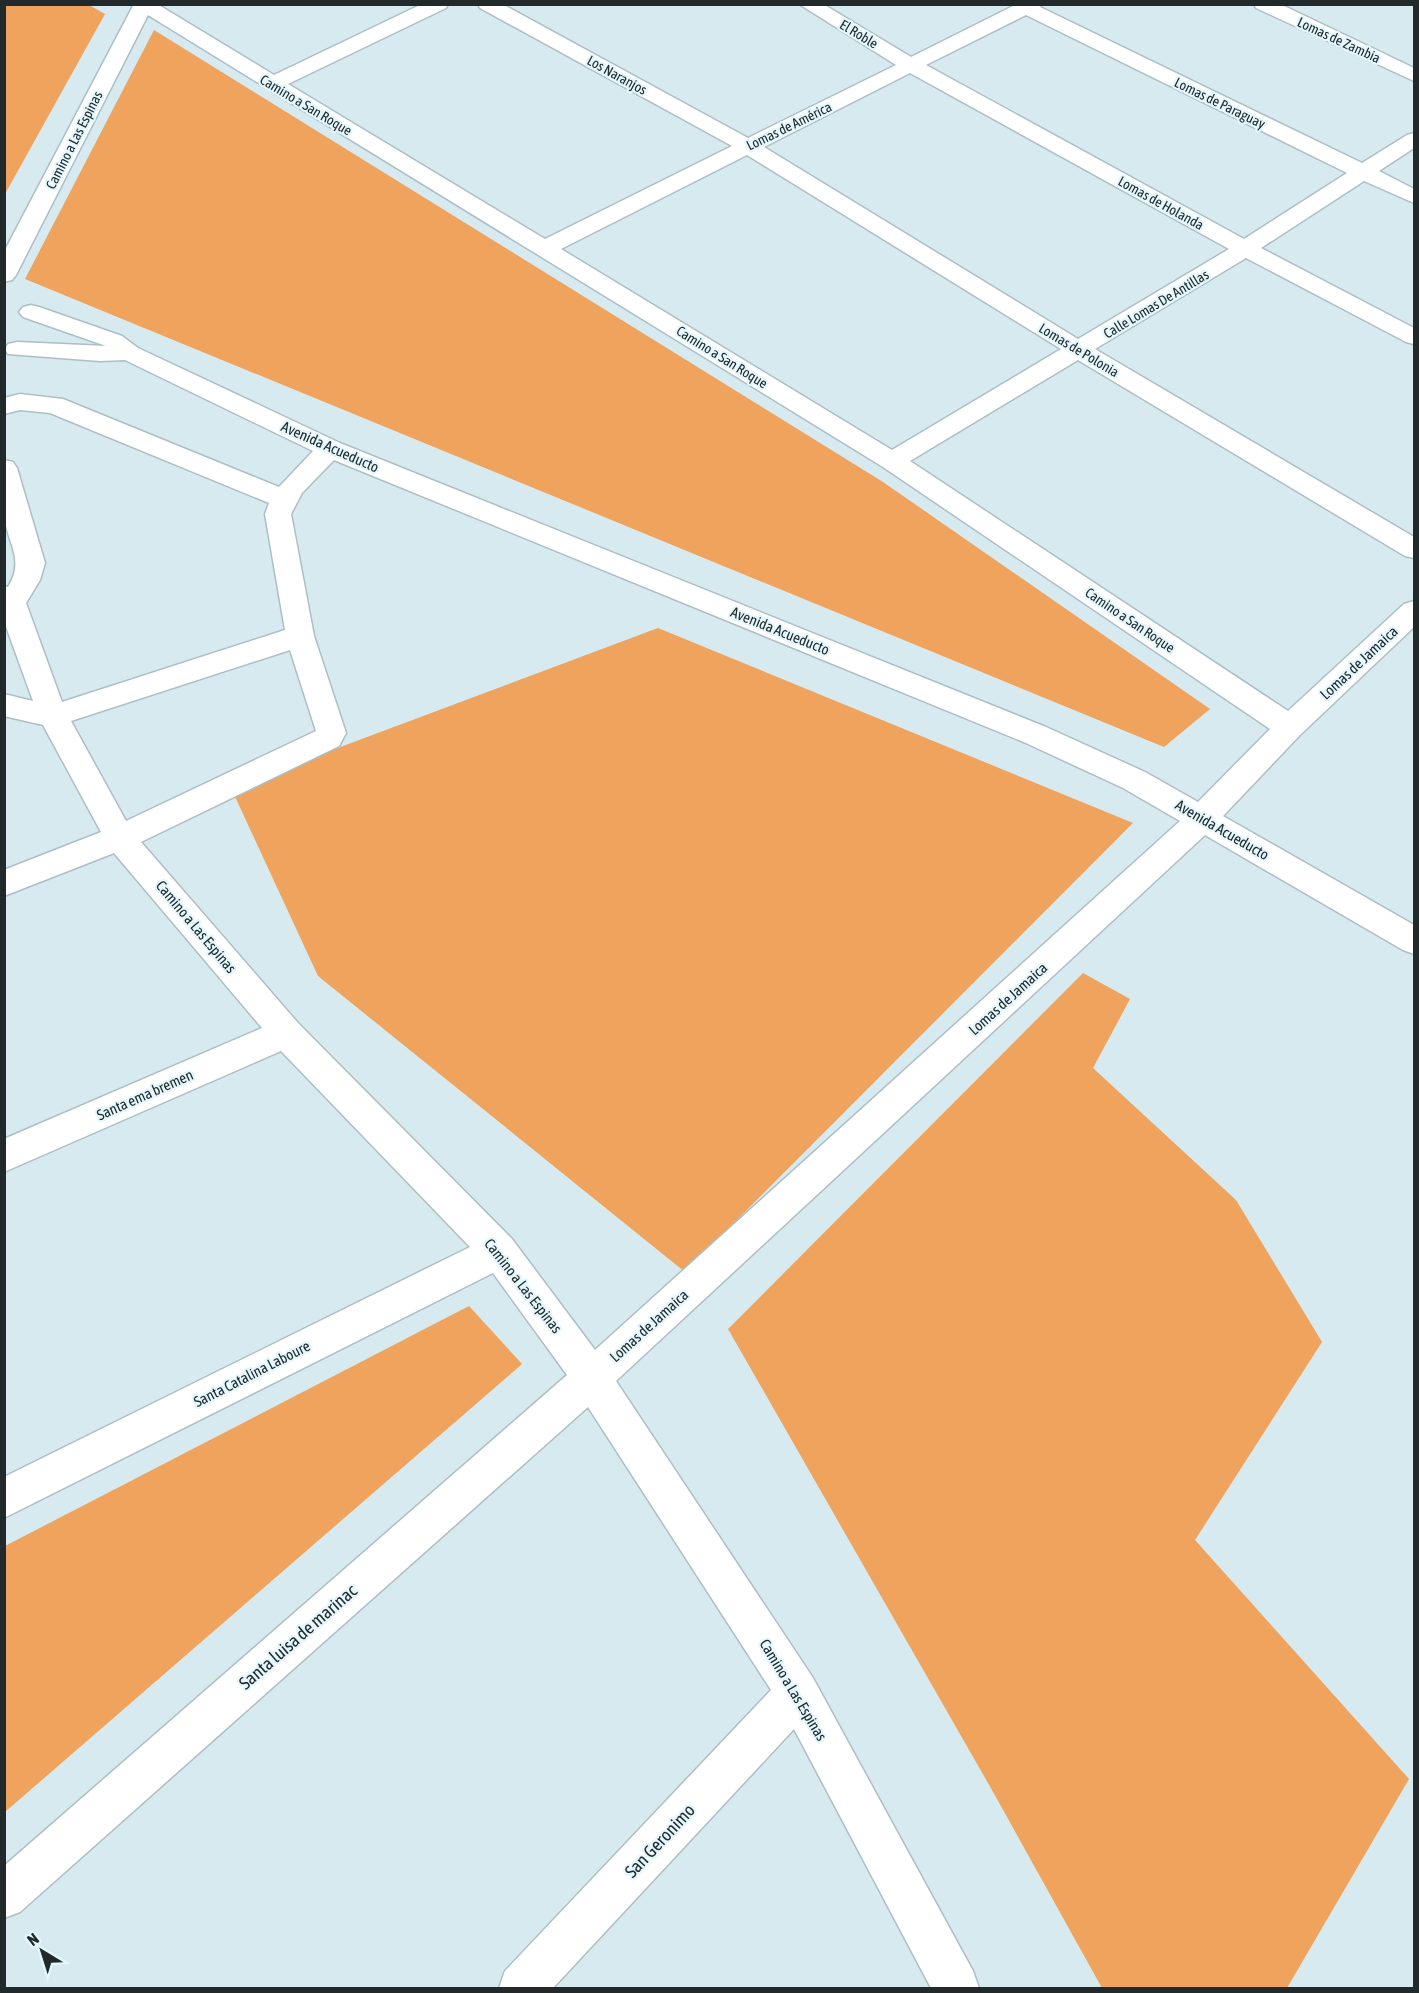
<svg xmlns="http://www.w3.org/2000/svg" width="1419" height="1993" font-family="'Asap Condensed',sans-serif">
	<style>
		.green { fill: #efa35c }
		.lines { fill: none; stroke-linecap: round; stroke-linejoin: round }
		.minor-casing { stroke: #acbfc5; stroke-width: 3 }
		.minor { fill: #fff; fill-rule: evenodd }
		.labels { text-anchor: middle; stroke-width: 4.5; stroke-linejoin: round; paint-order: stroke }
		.far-street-label { font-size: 14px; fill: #21292b; stroke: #e3f7fd }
		.street-label { font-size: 15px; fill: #21292b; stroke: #e3f7fd }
		.near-street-label { font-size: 18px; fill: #21292b; stroke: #e3f7fd }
	</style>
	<rect width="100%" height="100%" fill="#d6eaf0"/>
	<g class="green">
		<path d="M5 4 89 5 105 14 5 194Z"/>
		<path d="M154 30 883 482 1210 709 1164 747 25 279Z"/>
		<path d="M658 628 1133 823 685 1272 318 976 231 788Z"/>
		<path d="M1083 973 1130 999 1093 1068 1236 1200 1322 1342 1195 1540 1409 1779 1287 1988H1102L992 1790 728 1329Z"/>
		<path d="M469 1306 522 1364 5 1812V1546Z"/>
	</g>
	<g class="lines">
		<g class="minor-casing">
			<g id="minor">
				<path d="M134 4H157L274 75 422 4H448L446 8 288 84 545 239 732 146 480 8 478 4H502L748 138 896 65 799 4H823L911 57 1017 4H1042L1040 7 1362 163 1407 135 1414 133V148L1379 171 1414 189V203L1364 181 1261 248 1414 328V344L1406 342 1246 258 1095 349 1414 537V558L1405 556 1078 360 910 461 1288 711 1404 604 1414 601V627L1300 735 1223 816 1414 925V954L1403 950 1205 835 616 1381 813 1678 973 1971 979 1988H931L794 1729 553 1988H499L505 1971 771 1690 588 1407 20 1912 4 1918V1866L567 1375 493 1273 4 1518V1477L470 1247 281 1051 4 1172V1139L262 1028 114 853 4 896V870L101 832 43 725 4 716V694L33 701 4 621V586L8 587C25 559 8 545 4 516 2 498 4 478 4 460L13 462 17 468 45 563 40 580 26 603 62 702 285 630 265 514 269 503 50 413 20 410 4 414V398L20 394 63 399 279 487 313 451 125 360 100 361 8 354 5 349 8 344 17 342 106 346 23 317 19 312 23 307 31 305 39 307 122 336 138 348 340 443 1046 727 1145 772 1198 802 1270 729 883 467 148 15 16 275 12 280 4 282V252ZM1026 15 1347 173 1244 239 926 65ZM910 73 1229 249 1078 339 764 147ZM747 155 1061 349 892 450 561 249ZM334 460 1026 743 1123 788 1180 821 595 1350 512 1239 298 1023 141 842 339 746 346 733 314 636 291 514 302 493ZM290 650 316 731 126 821 71 721Z"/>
				<path d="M1254 4H1280L1414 68V81L1256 8Z"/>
			</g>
		</g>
		<use href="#minor" class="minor"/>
	</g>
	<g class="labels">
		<g class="far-street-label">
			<text transform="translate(859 34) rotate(31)" y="5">El Roble</text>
			<text transform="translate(1339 40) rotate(25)" y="5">Lomas de Zambia</text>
			<text transform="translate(617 75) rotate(29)" y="5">Los Naranjos</text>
			<text transform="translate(1220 103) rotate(26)" y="5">Lomas de Paraguay</text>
			<text transform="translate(306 105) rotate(31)" y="5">Camino a San Roque</text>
			<text transform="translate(789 126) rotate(-26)" y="5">Lomas de América</text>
			<text transform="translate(74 140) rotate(-63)" y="5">Camino a Las Espinas</text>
			<text transform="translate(1161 203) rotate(29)" y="5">Lomas de Holanda</text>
			<text transform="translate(1156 304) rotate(-31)" y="5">Calle Lomas De Antillas</text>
			<text transform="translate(1079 350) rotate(31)" y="5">Lomas de Polonia</text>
			<text transform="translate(722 357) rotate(32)" y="5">Camino a San Roque</text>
			<text transform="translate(1130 620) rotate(34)" y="5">Camino a San Roque</text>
		</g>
		<g class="street-label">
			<text transform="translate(330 447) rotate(24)" y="5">Avenida Acueducto</text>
			<text transform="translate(780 631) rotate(22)" y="5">Avenida Acueducto</text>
			<text transform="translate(1359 663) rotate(-43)" y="5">Lomas de Jamaica</text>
			<text transform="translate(1222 830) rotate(30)" y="5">Avenida Acueducto</text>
			<text transform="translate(196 927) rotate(50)" y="5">Camino a Las Espinas</text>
			<text transform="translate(1008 999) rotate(-42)" y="5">Lomas de Jamaica</text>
			<text transform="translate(145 1095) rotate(-24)" y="5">Santa ema bremen</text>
			<text transform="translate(523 1286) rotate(52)" y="5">Camino a Las Espinas</text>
			<text transform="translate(649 1326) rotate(-42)" y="5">Lomas de Jamaica</text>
			<text transform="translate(252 1374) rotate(-27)" y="5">Santa Catalina Laboure</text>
			<text transform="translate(793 1690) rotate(59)" y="5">Camino a Las Espinas</text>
		</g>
		<g class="near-street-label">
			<text transform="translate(298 1637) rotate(-41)" y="6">Santa luisa de marinac</text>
			<text transform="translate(660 1841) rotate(-47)" y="6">San Geronimo</text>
		</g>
	</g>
	<rect width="1419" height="1993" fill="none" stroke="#21292b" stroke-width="12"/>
	<g transform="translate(42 1951) rotate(322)" stroke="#e3f7fd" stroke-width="4.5" paint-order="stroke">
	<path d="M0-4.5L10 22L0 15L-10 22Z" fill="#21292b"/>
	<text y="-9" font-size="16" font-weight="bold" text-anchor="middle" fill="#21292b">N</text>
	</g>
</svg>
